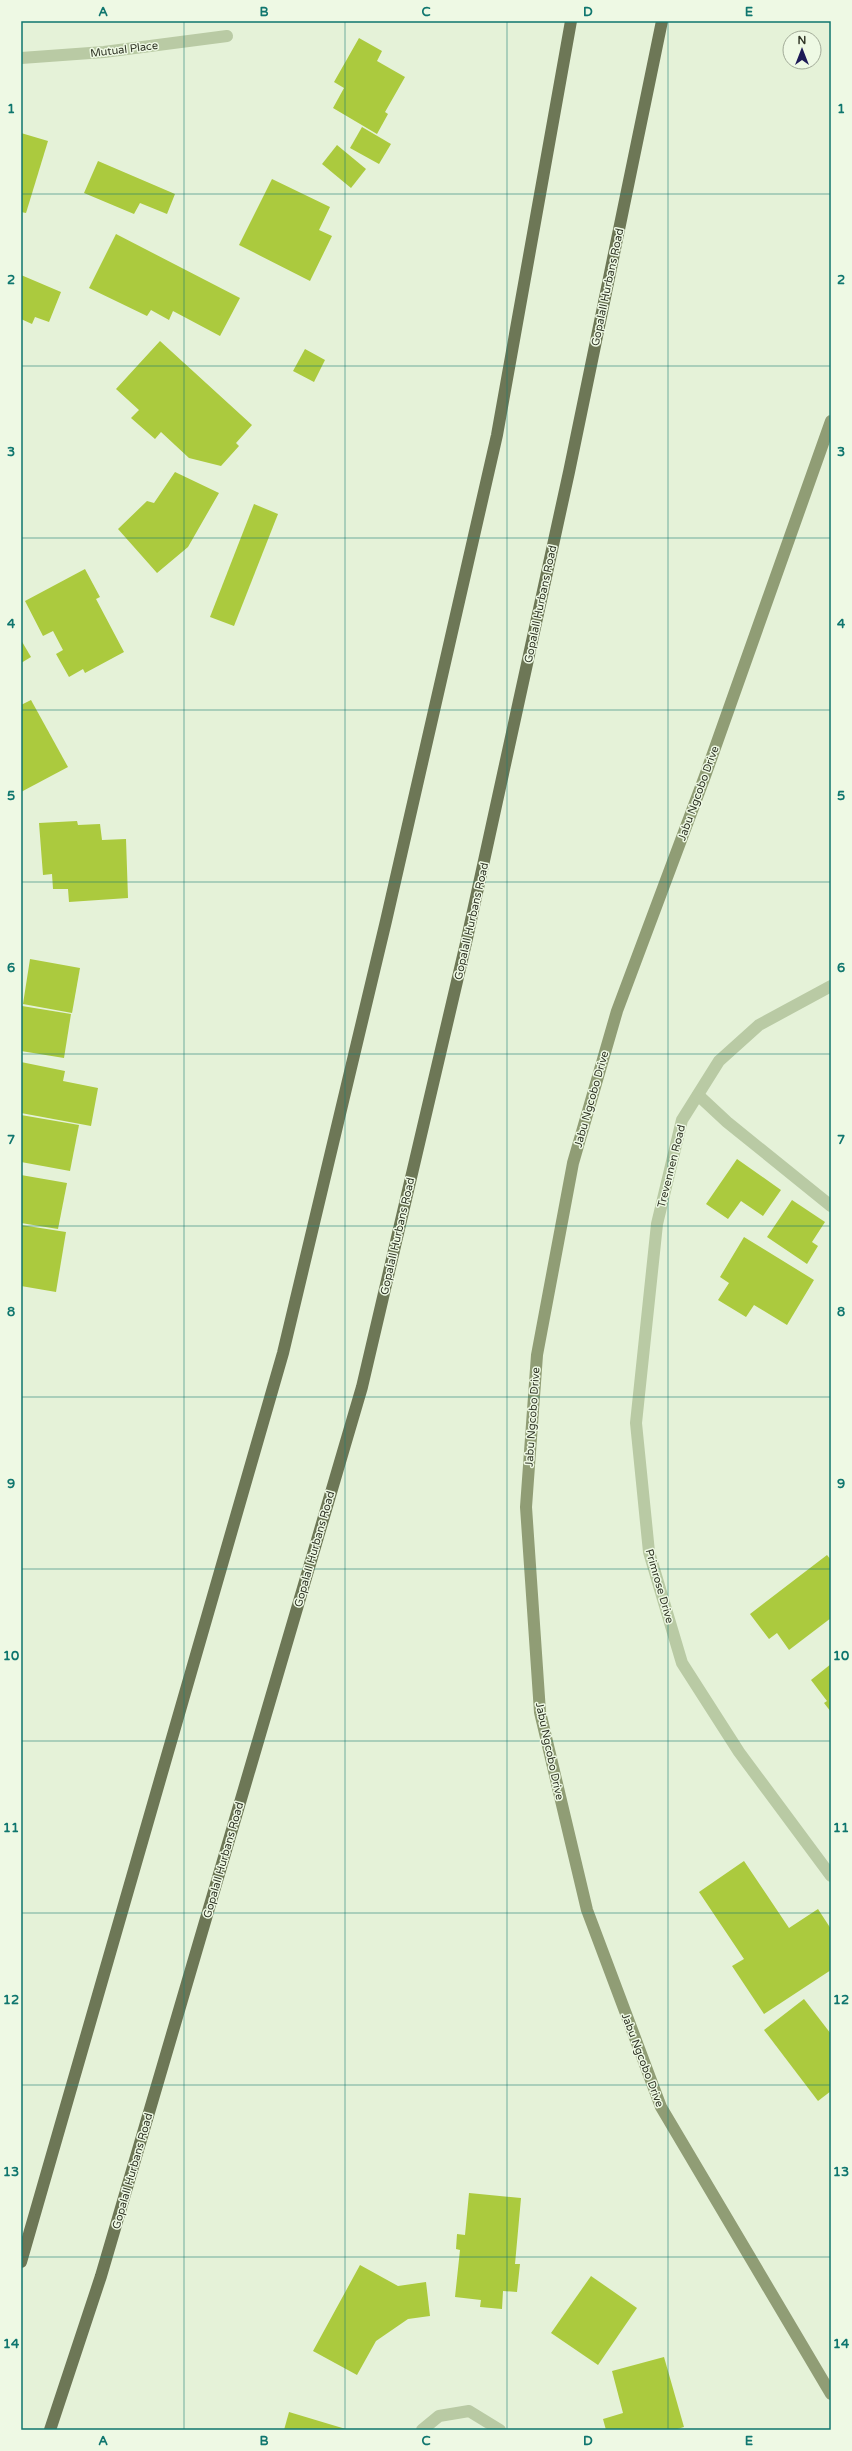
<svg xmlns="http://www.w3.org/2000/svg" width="852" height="2451" font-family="'Varela Round',sans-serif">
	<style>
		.building { fill: #abca3e }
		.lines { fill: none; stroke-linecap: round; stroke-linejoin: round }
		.street { stroke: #b9caa4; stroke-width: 12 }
		.secondary { stroke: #909d75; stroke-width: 12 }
		.primary { stroke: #6d7756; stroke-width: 12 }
		.grid { fill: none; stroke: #0f766e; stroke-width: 1; stroke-opacity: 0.55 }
		.labels { text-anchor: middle; stroke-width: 3; stroke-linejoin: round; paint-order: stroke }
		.street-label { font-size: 11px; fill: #303526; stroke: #eef9e4 }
		.neatline { fill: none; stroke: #0f766e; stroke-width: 1.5 }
		.grid-label { font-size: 13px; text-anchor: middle; font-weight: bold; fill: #0f766e }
	</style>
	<rect width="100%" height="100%" fill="#e5f2d8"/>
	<g class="building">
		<path d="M359 38 382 51 377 61 405 77 385 112 388 114 377 134 333 108 344 88 334 82Z"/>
		<path d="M362 127 391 144 379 164 350 148Z"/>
		<path d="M21 133 48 141 26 213 21 212Z"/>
		<path d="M337 145 366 169 351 188 322 164Z"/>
		<path d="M98 161 175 194 167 214 140 203 134 214 84 193Z"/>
		<path d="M272 179 330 207 319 230 332 236 310 281 239 245Z"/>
		<path d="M116 234 240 298 220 336 173 311 169 320 151 310 147 316 89 288Z"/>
		<path d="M21 275 61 292 49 322 35 317 32 324 21 319Z"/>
		<path d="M160 341 252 425 236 443 239 446 221 466 189 458 161 432 155 439 131 418 139 410 116 389Z"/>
		<path d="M305 349 325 360 314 382 293 371Z"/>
		<path d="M175 472 219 493 188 547 157 573 118 529 147 501 154 503Z"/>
		<path d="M254 504 278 514 234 626 210 617Z"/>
		<path d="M85 569 100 597 96 599 124 652 85 673 83 669 69 677 56 654 63 650 53 631 43 636 25 601Z"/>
		<path d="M21 640 31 657 21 663Z"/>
		<path d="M31 700 68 767 21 792V705Z"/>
		<path d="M77 821 78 825 100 824 102 840 126 839 128 898 69 902 68 889H53L52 874 43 875 39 823Z"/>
		<path d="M30 959 80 968 72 1013 23 1004Z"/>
		<path d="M22 1006 71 1014 64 1058 21 1051Z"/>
		<path d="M21 1062 65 1071 63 1081 98 1088 91 1126 21 1113Z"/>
		<path d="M21 1115 79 1125 70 1171 21 1162Z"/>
		<path d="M737 1159 781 1190 763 1216 741 1201 728 1219 706 1204Z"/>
		<path d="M21 1175 67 1183 58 1229 21 1223Z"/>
		<path d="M792 1200 825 1222 812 1242 818 1246 807 1264 767 1237Z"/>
		<path d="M21 1225 66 1232 56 1292 21 1286Z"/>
		<path d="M744 1237 814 1280 787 1325 754 1305 746 1317 718 1300 729 1283 720 1277Z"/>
		<path d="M827 1555 831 1560V1618L789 1650 777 1633 769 1639 750 1614Z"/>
		<path d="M831 1664V1712L824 1703 827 1701 811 1680Z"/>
		<path d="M744 1861 789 1928 818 1909 831 1929V1970L764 2014 732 1966 744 1959 699 1892Z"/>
		<path d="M804 1999 831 2034V2091L818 2101 764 2030Z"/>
		<path d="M469 2193 521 2198 515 2264H520L517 2292 503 2291 502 2309 480 2307 481 2300 455 2297 460 2250 456 2249 457 2234 465 2235Z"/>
		<path d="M360 2265 398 2286 426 2282 430 2316 408 2319 376 2341 357 2375 313 2351Z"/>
		<path d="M591 2276 637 2308 598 2365 551 2333Z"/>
		<path d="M664 2357 684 2427 674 2430H606L603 2419 623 2413 612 2371Z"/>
		<path d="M289 2412 349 2430H284Z"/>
	</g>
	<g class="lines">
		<g class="street">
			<path d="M21 58 104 52 227 36"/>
			<path d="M831 986 759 1025 719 1061 682 1120 657 1224 636 1423 649 1552 682 1663 739 1752 831 1876"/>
			<path d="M698 1095 727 1122 831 1206"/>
			<path d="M422 2430 439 2416 469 2411 500 2430"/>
		</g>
		<path class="secondary" d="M831 421 705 776 617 1011 573 1163 537 1355 526 1507 540 1712 587 1910 661 2107 831 2394"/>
		<g class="primary">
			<path d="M21 2262 283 1353 386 921 497 435 571 21"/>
			<path d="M50 2430 101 2276 362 1387 466 943 569 472 662 21"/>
		</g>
	</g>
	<path class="grid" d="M184 21V2430M345 21V2430M507 21V2430M668 21V2430M21 194H831M21 366H831M21 538H831M21 710H831M21 882H831M21 1054H831M21 1226H831M21 1397H831M21 1569H831M21 1741H831M21 1913H831M21 2085H831M21 2257H831"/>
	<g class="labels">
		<g class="street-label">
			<text transform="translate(124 49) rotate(-7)" y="4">Mutual Place</text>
			<text transform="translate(607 287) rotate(-78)" y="4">Gopalall Hurbans Road</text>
			<text transform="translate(540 604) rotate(-78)" y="4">Gopalall Hurbans Road</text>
			<text transform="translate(698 793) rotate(-70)" y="4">Jabu Ngcobo Drive</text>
			<text transform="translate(471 921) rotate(-77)" y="4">Gopalall Hurbans Road</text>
			<text transform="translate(591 1099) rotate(-74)" y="4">Jabu Ngcobo Drive</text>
			<text transform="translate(671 1166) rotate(-76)" y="4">Trevennen Road</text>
			<text transform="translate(397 1236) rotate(-77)" y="4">Gopalall Hurbans Road</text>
			<text transform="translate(532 1417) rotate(-86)" y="4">Jabu Ngcobo Drive</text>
			<text transform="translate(314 1549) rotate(-74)" y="4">Gopalall Hurbans Road</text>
			<text transform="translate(660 1586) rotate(74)" y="4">Primrose Drive</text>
			<text transform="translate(550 1751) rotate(78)" y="4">Jabu Ngcobo Drive</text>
			<text transform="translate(223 1860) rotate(-74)" y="4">Gopalall Hurbans Road</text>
			<text transform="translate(643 2060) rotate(69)" y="4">Jabu Ngcobo Drive</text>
			<text transform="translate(132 2171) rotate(-74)" y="4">Gopalall Hurbans Road</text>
		</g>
	</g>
	<rect width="852" height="2451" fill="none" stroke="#eef9e4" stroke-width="44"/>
	<g transform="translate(802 50)"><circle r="19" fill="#eef9e4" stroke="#a2ab98"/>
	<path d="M0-3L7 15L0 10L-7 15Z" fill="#1d1a57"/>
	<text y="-6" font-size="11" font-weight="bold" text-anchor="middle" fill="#303526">N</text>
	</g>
	<rect x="22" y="22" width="808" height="2407" class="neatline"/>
	<g class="grid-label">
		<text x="103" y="16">A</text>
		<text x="264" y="16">B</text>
		<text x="426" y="16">C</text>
		<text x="588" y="16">D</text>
		<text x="749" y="16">E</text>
		<text x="11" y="113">1</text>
		<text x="841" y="113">1</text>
		<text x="11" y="284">2</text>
		<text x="841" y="284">2</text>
		<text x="11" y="456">3</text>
		<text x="841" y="456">3</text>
		<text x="11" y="628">4</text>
		<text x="841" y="628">4</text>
		<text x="11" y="800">5</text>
		<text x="841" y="800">5</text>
		<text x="11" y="972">6</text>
		<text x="841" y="972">6</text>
		<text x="11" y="1144">7</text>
		<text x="841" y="1144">7</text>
		<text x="11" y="1316">8</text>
		<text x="841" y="1316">8</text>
		<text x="11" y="1488">9</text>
		<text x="841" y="1488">9</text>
		<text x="11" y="1660">10</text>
		<text x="841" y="1660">10</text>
		<text x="11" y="1832">11</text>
		<text x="841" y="1832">11</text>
		<text x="11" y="2004">12</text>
		<text x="841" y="2004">12</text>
		<text x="11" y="2176">13</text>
		<text x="841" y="2176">13</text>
		<text x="11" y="2348">14</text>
		<text x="841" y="2348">14</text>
		<text x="103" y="2445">A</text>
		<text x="264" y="2445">B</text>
		<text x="426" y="2445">C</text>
		<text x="588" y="2445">D</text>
		<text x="749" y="2445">E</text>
	</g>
</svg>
